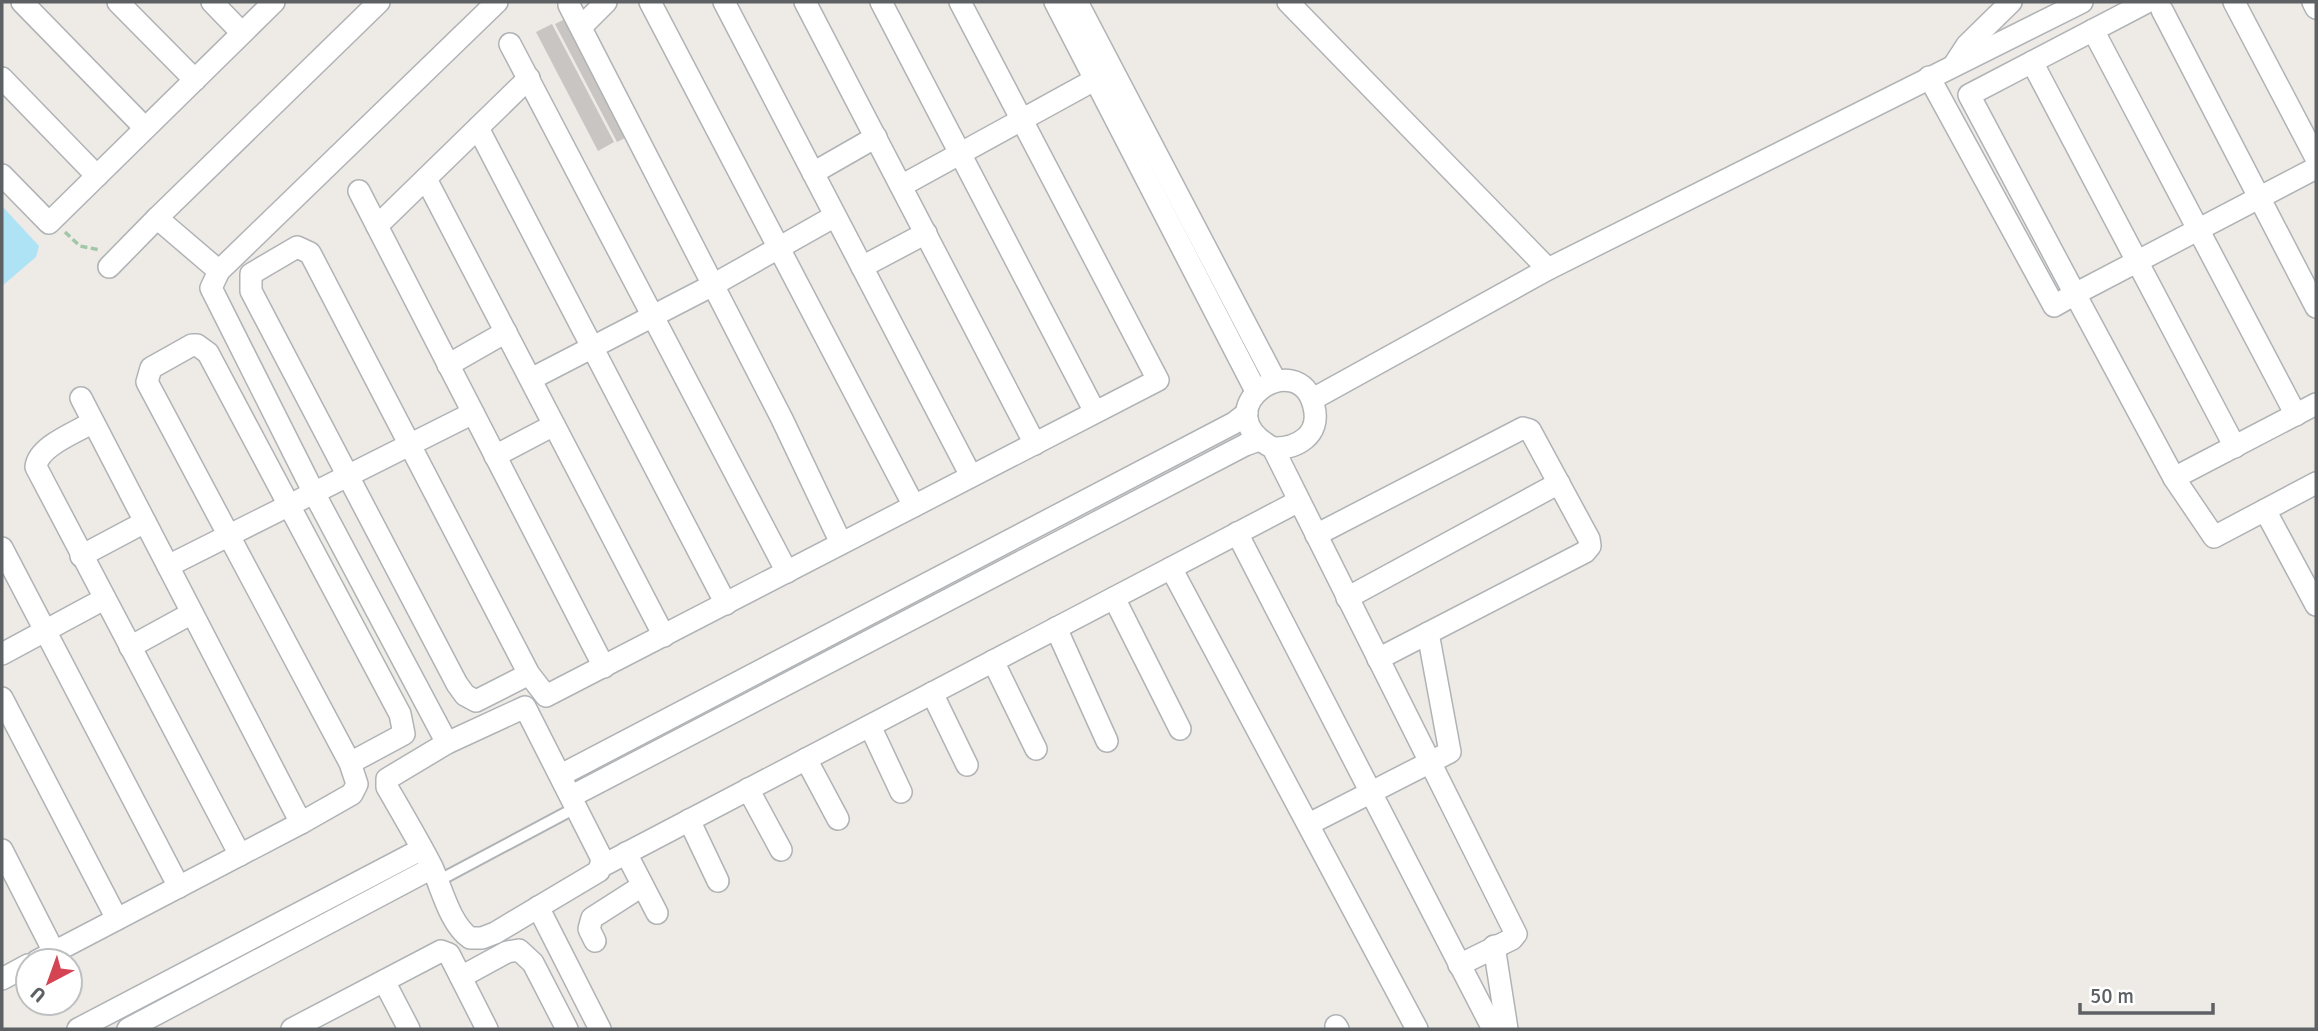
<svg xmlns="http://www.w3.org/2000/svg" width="2318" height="1031" font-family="Signika,sans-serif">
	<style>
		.water { fill: #aee2f5 }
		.building { fill: #c9c5c2 }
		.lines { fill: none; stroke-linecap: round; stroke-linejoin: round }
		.service-casing { stroke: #b0b3b6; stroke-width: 14 }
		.minor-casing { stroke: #b0b3b6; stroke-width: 24 }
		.path { stroke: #a1c7a6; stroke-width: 3.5; stroke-dasharray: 7 3.5; stroke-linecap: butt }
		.service { stroke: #fff; stroke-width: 10 }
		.minor { stroke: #fff; stroke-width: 21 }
	</style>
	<rect width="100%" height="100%" fill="#eeeae5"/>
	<path class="water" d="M2 206 39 246 36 257 2 286Z"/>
	<g class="building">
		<path d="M571 16 633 134 617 142 555 24Z"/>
		<path d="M552 24 614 142 598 151 536 32Z"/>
	</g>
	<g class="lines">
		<g class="service-casing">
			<path id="service" d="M438 881 577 807"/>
		</g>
		<g class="minor-casing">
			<g id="minor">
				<path d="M22 2 145 128"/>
				<path d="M118 2 195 80"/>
				<path d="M212 2 242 33"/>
				<path d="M650 2 914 506"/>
				<path d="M724 2 971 476"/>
				<path d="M805 2 1035 444"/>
				<path d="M881 2 1095 412"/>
				<path d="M1055 2 1256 391"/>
				<path d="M1077 2 1275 380"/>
				<path d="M1288 2 1548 269"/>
				<path d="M2147 2 1969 95 2075 294 2316 168"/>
				<path d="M2234 2 2316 158"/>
				<path d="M2313 2 2316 8"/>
				<path d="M569 5 782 419 841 543"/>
				<path d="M2162 10 2316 307"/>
				<path d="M581 27 606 2"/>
				<path d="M2093 30 2296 415"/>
				<path d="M510 44 787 572"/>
				<path d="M2032 62 2235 447"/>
				<path d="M1954 65 1967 45 2011 2"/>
				<path d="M1929 77 2054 306 2075 294 2174 478 2214 537 2316 483"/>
				<path d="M2 78 97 176"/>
				<path d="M478 128 726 604"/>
				<path d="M813 173 876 137"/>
				<path d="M2 175 49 223 274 2"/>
				<path d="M426 179 664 636"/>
				<path d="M901 186 1107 73"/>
				<path d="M359 191 604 667"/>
				<path d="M157 218 379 2"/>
				<path d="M377 226 529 78"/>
				<path d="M109 267 157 218 219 271"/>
				<path d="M862 267 926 233"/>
				<path d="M448 365 506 332"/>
				<path d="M531 379 713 285 835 216"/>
				<path d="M81 398 301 823"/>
				<path d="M1313 399 1548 269 2082 2"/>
				<path d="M93 422C77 432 38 446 36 467L240 855"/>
				<path d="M1273 448C1297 449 1321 435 1314 407 1300 343 1200 409 1273 448L1516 934 1512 939 1459 965"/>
				<path d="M495 456 554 425"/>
				<path d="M2174 478 2316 404"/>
				<path d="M2265 510 2316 605"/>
				<path d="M1237 533 1493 1029"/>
				<path d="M1316 535 1523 428 1530 430 1589 539 1590 546 1585 552 1378 659"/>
				<path d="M2 548 179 887"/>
				<path d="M81 556 145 522"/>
				<path d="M168 566 473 413"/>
				<path d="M1171 568 1417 1029"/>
				<path d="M1114 598 1180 729"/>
				<path d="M1347 598 1559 483"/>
				<path d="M1056 628 1107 741"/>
				<path d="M130 647 192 613"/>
				<path d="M2 654 104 599"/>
				<path d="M993 661 1036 749"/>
				<path d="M529 674 476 701 465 695 457 684 251 291V274L297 247 310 253 529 674 546 696 1158 380 960 2"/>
				<path d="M932 693 967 765"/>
				<path d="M2 698 117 919"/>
				<path d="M525 707 602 859 599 871 495 933 482 938H470C450 924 442 889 432 867 418 840 402 813 387 787V779L447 743Z"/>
				<path d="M870 726 901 792"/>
				<path d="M447 743 313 491 211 288 219 271 497 2"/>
				<path d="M806 759 838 819"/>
				<path d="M561 775 1234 423 1247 413"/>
				<path d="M748 789 781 850"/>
				<path d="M572 796 1245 445 1259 440"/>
				<path d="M689 820 718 881"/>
				<path d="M1309 824 1450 752 1428 633"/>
				<path d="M2 850 54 952"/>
				<path d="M626 853 657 913"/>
				<path d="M602 866 1299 501"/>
				<path d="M538 907 600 1029"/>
				<path d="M595 941 589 929 592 918 642 886"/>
				<path d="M1494 946 1507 1029"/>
				<path d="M37 961 301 823 352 794 357 784 350 763 147 382 151 368 192 345H197L208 353 400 714 404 734 350 763"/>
				<path d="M461 977 507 952 519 950 533 963 567 1029"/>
				<path d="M2 979 28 965"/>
				<path d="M384 981 409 1029"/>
				<path d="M1336 1026 1338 1029"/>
				<path d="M78 1029 422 849"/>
				<path d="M128 1029 432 868"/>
				<path d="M292 1029 441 951 449 954 487 1029"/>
			</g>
		</g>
		<path class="path" d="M65 232 80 246 100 250"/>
		<use href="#service" class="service"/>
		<use href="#minor" class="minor"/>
	</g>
	<rect width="2318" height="1031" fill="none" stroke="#5d6164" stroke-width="7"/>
	<g transform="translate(49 982) rotate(221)"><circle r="33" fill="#ffffff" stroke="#bec0c1" stroke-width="2"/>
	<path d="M0-5L12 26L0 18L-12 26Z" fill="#d54452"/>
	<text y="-10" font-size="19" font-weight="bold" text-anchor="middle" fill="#5d6164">U</text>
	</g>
	<path d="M2080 1003v10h133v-10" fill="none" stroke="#5d6164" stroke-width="3.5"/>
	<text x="2090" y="1003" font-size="21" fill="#5d6164" stroke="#ffffff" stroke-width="5" paint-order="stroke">50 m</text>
</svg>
